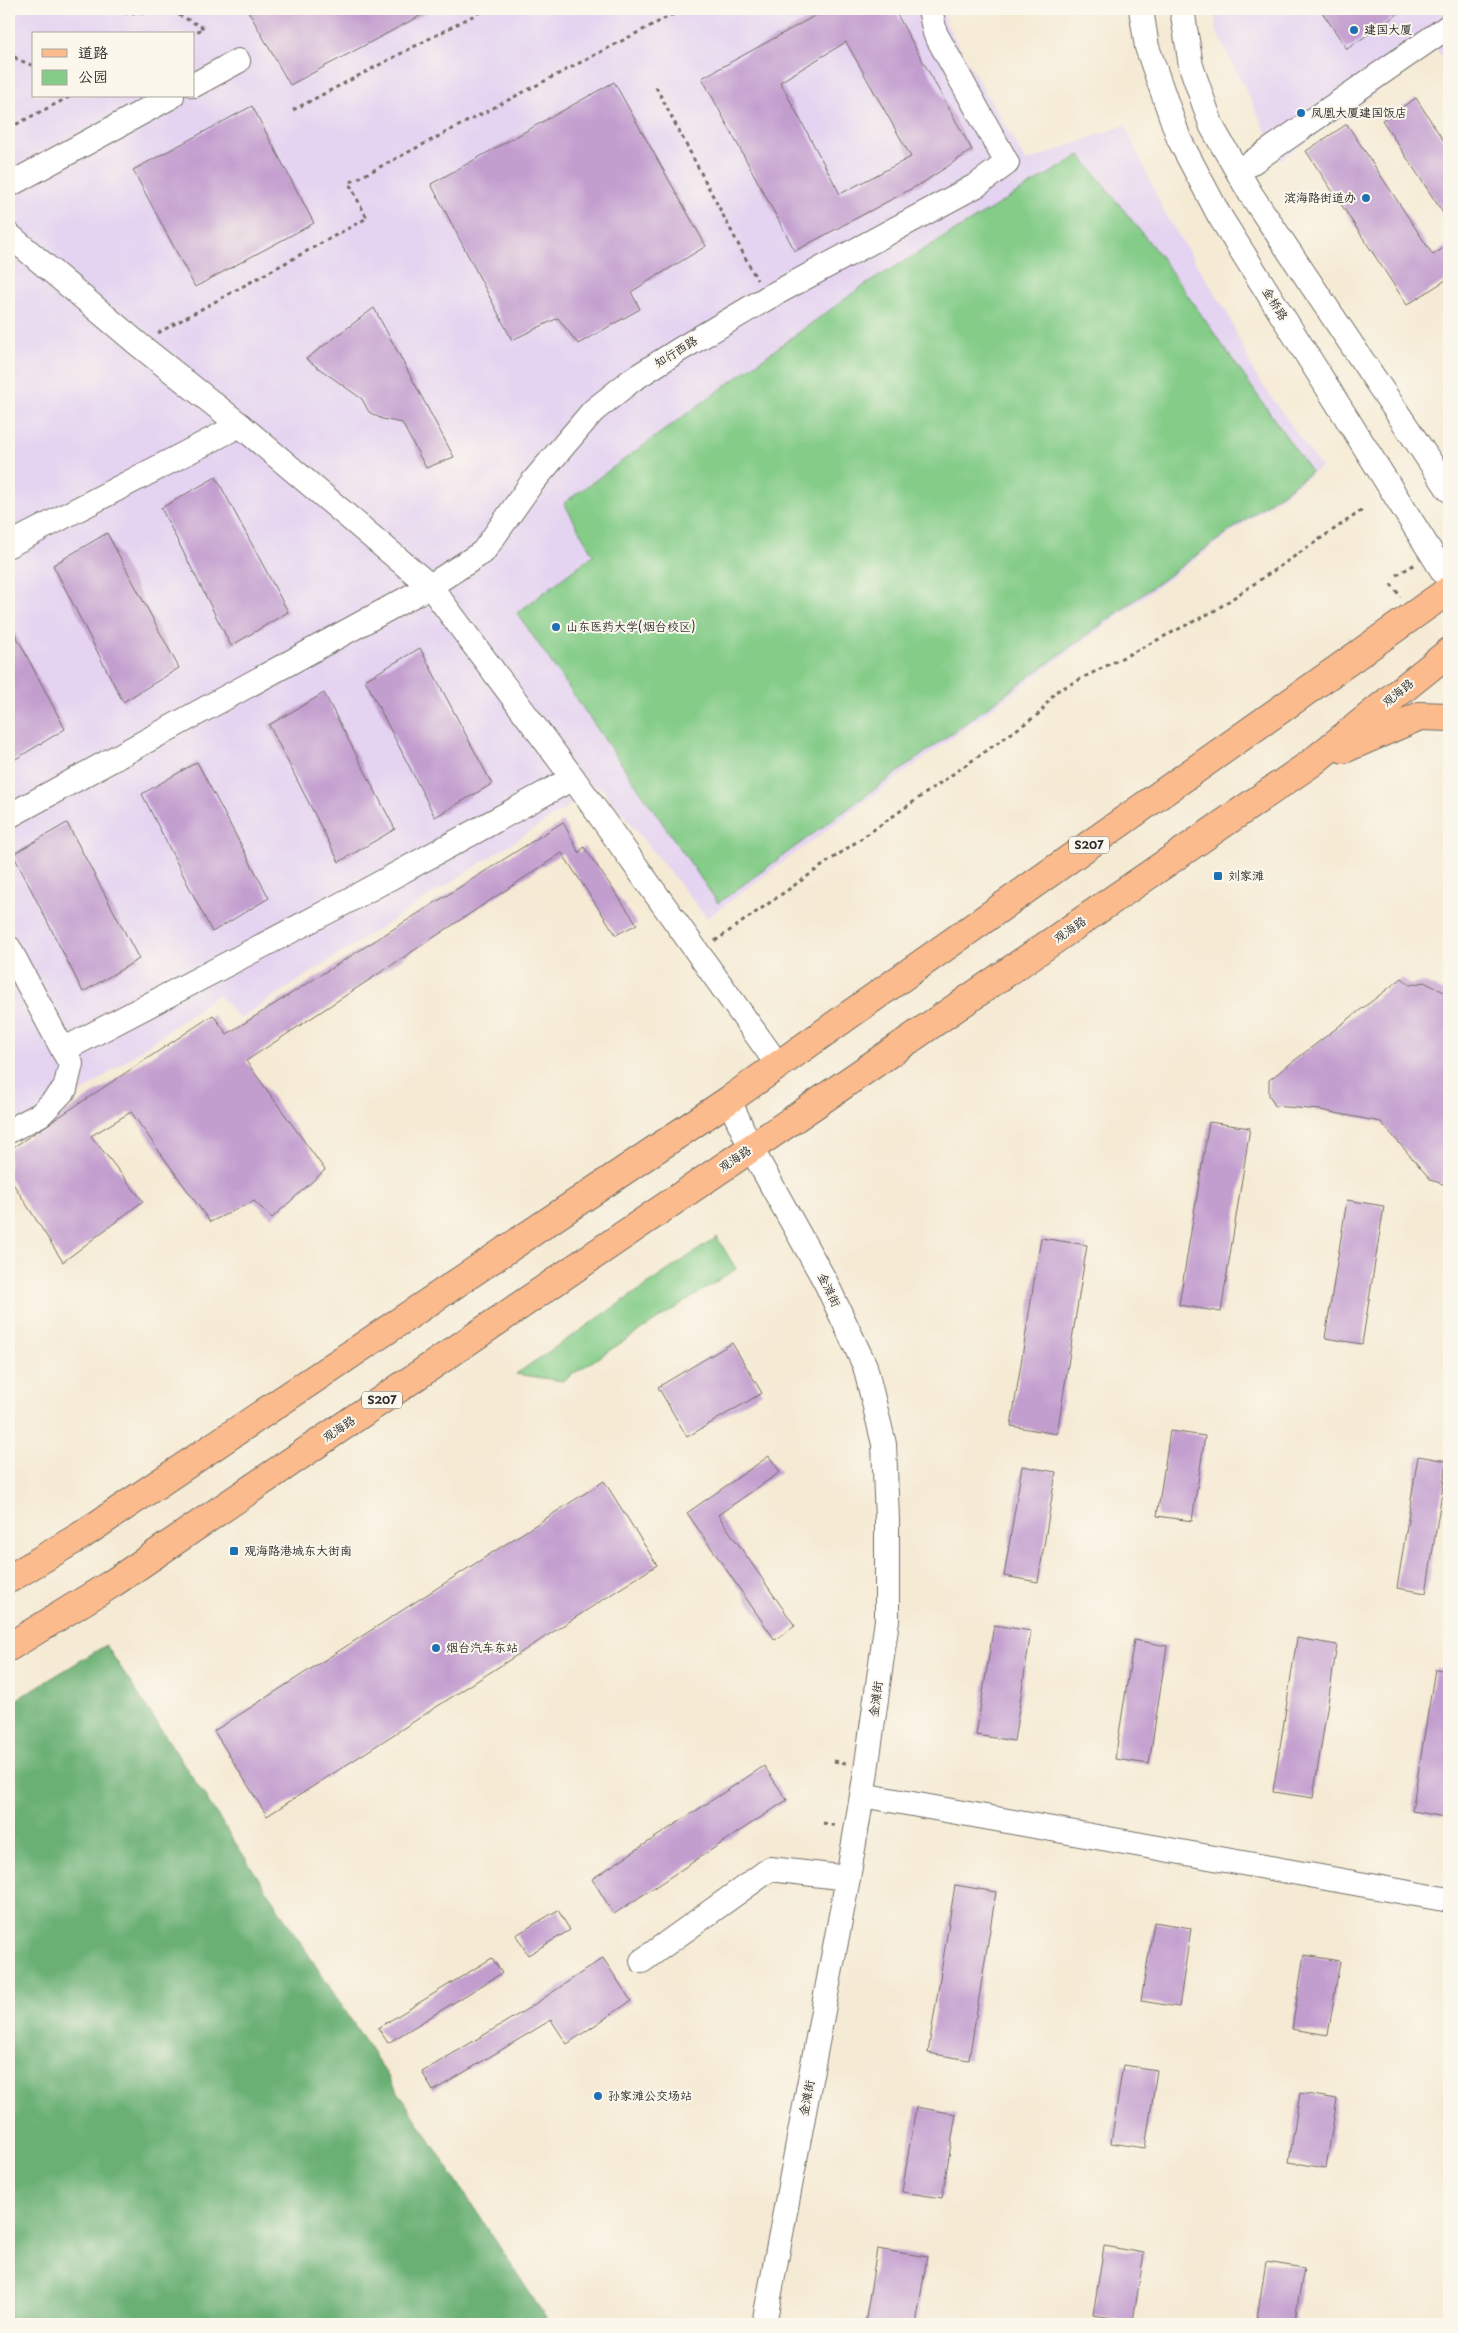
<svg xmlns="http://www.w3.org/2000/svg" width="1458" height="2333" font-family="'Playpen Sans','LXGW WenKai TC',sans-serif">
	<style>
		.built { fill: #e4d3f1; fill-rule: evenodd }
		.green { fill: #84cc88; stroke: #587c5a }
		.forest { fill: #6bb074; stroke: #4b6e50 }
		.building { fill: #c29ecf; fill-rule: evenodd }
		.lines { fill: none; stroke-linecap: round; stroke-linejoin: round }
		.minor-casing { stroke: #726e66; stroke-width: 26 }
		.major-casing { stroke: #726e66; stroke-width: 30 }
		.path { stroke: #726e66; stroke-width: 3; stroke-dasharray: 4 4; stroke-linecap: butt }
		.minor { stroke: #fff; stroke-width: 24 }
		.major { stroke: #fbbb8d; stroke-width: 28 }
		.poi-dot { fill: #1f6fb2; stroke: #fbf7ec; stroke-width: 2 }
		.labels { text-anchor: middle; stroke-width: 4; stroke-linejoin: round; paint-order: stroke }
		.shield { fill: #fbf7ec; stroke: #696865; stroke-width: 1 }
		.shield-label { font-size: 11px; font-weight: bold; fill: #2b2b2b }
		.poi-label { font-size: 12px; fill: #2b2b2b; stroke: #fbf7ec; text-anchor: start }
		.street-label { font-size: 12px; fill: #2b2b2b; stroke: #fbf7ec }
	</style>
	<rect width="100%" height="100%" fill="#fbf7ec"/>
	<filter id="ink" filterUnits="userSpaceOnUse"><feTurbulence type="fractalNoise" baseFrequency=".02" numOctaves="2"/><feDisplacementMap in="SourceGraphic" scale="10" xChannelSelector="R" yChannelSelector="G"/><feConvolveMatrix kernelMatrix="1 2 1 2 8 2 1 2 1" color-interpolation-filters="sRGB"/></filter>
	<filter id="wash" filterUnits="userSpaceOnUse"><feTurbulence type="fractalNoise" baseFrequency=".0096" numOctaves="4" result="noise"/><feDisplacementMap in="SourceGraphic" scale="20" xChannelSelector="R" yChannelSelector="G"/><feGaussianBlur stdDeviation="1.12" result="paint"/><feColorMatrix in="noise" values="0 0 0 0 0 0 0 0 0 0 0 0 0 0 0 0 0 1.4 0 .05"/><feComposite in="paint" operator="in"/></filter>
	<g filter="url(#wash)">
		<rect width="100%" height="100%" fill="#f5ead4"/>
		<g class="built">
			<path d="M9 9H944L946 24 1026 162 1125 125 1166 216 1227 312 1254 373 1321 467 707 918 600 786 239 1019 218 994 9 1145ZM34 34H194V96H34Z"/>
			<path d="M1213 9H1449V66L1436 49 1280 160 1217 32Z"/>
		</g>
		<g class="green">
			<path d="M1080 155 1161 257 1311 472 718 903 517 613 593 555 564 503 860 288Z"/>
			<path d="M717 1237 736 1269 562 1381 516 1374Z"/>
		</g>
		<path class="forest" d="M106 1645 550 2324H9V1704Z"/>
		<g id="blocks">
			<g class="building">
				<path d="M247 9H433L290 85Z"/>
				<path d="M827 9H894L972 150 924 182 795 251 702 78ZM846 42 911 157 840 194 780 82Z"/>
				<path d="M1320 9H1405L1347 49Z"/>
				<path d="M614 82 706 246 631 292 640 309 578 344 558 318 512 340 431 184Z"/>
				<path d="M1416 98 1449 149V222L1382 120Z"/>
				<path d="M252 106 314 223 195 287 133 170Z"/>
				<path d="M1347 124 1433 255 1449 244V278L1407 305 1306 151Z"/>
				<path d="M374 308 454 457 426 468 402 423 382 419 369 412 362 399 306 359Z"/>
				<path d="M216 477 288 612 231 646 161 508Z"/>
				<path d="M107 533 179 668 123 702 53 565Z"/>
				<path d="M9 622 65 729 9 763Z"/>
				<path d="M420 648 492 784 435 817 365 680Z"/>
				<path d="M324 693 395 829 339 862 269 725Z"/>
				<path d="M197 762 269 898 212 932 142 794Z"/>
				<path d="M563 822 579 853 584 847 637 924 616 935 562 853 246 1061 325 1170 272 1218 254 1201 210 1222 131 1112 91 1136 143 1201 63 1262 9 1177V1150L213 1015 227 1034Z"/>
				<path d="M67 823 139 959 83 992 13 854Z"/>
				<path d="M1402 978 1410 985 1424 982 1444 992 1449 1002V1186L1431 1180 1381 1122 1320 1110 1275 1106 1269 1095V1080Z"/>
				<path d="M1209 1122 1250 1128 1221 1312 1179 1305Z"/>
				<path d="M1347 1200 1384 1206 1362 1344 1325 1338Z"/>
				<path d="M1041 1238 1087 1245 1057 1434 1011 1426Z"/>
				<path d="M732 1343 762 1393 687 1437 658 1387Z"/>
				<path d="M1170 1431 1205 1436 1192 1521 1157 1516Z"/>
				<path d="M769 1456 780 1472 718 1515 795 1626 775 1640 687 1513Z"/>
				<path d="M1418 1456 1447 1461 1426 1593 1397 1588Z"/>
				<path d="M1022 1466 1056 1472 1038 1582 1004 1576Z"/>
				<path d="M604 1481 657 1565 267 1816 214 1731Z"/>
				<path d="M994 1625 1031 1631 1014 1741 976 1735Z"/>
				<path d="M1297 1638 1337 1645 1313 1798 1273 1792Z"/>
				<path d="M1134 1640 1167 1646 1149 1764 1115 1759Z"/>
				<path d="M1435 1669 1449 1671V1790L1445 1817 1412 1811Z"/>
				<path d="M764 1766 787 1800 614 1914 592 1879Z"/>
				<path d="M955 1885 996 1892 969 2060 928 2053Z"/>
				<path d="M558 1910 570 1930 528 1955 516 1935Z"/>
				<path d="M1154 1922 1191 1928 1179 2007 1141 2001Z"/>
				<path d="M1304 1955 1340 1961 1328 2035 1292 2029Z"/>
				<path d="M492 1958 502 1973 388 2043 378 2028Z"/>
				<path d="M603 1958 631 2001 567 2044 551 2020 433 2091 422 2072 529 2008Z"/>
				<path d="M1123 2065 1157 2070 1145 2148 1111 2143Z"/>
				<path d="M1300 2093 1337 2099 1326 2168 1289 2162Z"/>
				<path d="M916 2107 956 2114 942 2198 902 2192Z"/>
				<path d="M1104 2246 1144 2253 1133 2321 1093 2315Z"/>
				<path d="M877 2249 927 2257 916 2324H865Z"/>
				<path d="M1266 2262 1304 2268 1294 2324H1256Z"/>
			</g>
		</g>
	</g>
	<g filter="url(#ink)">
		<use href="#blocks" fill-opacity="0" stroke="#726e66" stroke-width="1"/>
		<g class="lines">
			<g class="minor-casing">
				<g id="minor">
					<path d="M1141 9 1147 47 1179 139 1219 215 1449 581"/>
					<path d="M1182 9 1191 66 1212 127 1250 193 1449 490"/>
					<path d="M194 85 238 61"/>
					<path d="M1238 172 1449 26"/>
					<path d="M9 185 172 96"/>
					<path d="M9 235 138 344 240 425 430 586 573 778 778 1065"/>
					<path d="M9 545 240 425"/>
					<path d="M9 816 430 586 483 552 531 484 593 411 632 380 679 350 767 298 977 185 1007 163 935 33 930 9"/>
					<path d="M9 948 63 1050 342 904 573 778"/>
					<path d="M729 1100 751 1148 825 1281 865 1366 884 1444 887 1520V1620L865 1778 848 1878 764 2324"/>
					<path d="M9 1131 41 1114 65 1089 71 1064 63 1050"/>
					<path d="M862 1795 1449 1900"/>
					<path d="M642 1961 770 1869 848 1878"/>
				</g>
			</g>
			<g class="major-casing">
				<g id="major">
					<path d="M1344 749 1420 716 1449 717"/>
					<path d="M9 1579 82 1535 729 1100 1449 590"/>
					<path d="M9 1647 113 1583 810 1108 1310 764 1449 652"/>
				</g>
			</g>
			<g class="path">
				<path d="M100 9 125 13 171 11 204 28 192 34"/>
				<path d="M9 14 14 9"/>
				<path d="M9 51 17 59 34 66"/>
				<path d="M656 87 757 280"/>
				<path d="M293 110 486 9"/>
				<path d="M9 128 71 96"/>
				<path d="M158 333 367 218 349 183 683 9"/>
				<path d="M1397 575 1415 564"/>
				<path d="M1391 584 1401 597"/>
				<path d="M715 941 1040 713 1055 692 1214 611 1364 509"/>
				<path d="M834 1761 846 1763"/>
				<path d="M823 1823 837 1826"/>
			</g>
			<use href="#minor" class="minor"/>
			<use href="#major" class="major"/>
		</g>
	</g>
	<g class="poi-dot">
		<circle cx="1354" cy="30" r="5"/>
		<circle cx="1301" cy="113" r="5"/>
		<circle cx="1366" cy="198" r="5"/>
		<circle cx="556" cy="627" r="5"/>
		<rect x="1213" y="871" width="10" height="10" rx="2.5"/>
		<rect x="229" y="1546" width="10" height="10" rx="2.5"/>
		<circle cx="436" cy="1648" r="5"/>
		<circle cx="598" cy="2096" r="5"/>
	</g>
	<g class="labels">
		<g class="shield">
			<rect x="1069" y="836.5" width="40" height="17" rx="4"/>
			<rect x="362" y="1391.5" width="40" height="17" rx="4"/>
		</g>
		<g class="shield-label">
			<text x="1089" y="849">S207</text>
			<text x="382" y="1404">S207</text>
		</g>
		<g class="poi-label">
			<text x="1364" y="34">建国大厦</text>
			<text x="1311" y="117">凤凰大厦建国饭店</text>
			<text x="1356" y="202" text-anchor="end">滨海路街道办</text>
			<text x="566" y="631">山东医药大学(烟台校区)</text>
			<text x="1228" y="880">刘家滩</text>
			<text x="244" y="1555">观海路港城东大街南</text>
			<text x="446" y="1652">烟台汽车东站</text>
			<text x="608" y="2100">孙家滩公交场站</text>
		</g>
		<g class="street-label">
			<text transform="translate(1275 304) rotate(58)" y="4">金桥路</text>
			<text transform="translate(676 352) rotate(-32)" y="4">知行西路</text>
			<text transform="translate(1398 693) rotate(-39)" y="4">观海路</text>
			<text transform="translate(1070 930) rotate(-35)" y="4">观海路</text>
			<text transform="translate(735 1159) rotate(-34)" y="4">观海路</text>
			<text transform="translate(829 1290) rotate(64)" y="4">金滩街</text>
			<text transform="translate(339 1429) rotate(-34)" y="4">观海路</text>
			<text transform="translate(876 1699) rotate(-82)" y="4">金滩街</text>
			<text transform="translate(807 2098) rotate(-79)" y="4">金滩街</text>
		</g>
	</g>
	<rect width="1458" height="2333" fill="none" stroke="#fbf7ec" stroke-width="30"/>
	<rect x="32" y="32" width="162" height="65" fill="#fbf7ec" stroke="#a8a59f"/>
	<rect x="42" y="49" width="25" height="8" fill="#fbbb8d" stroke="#a8a59f"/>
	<text x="78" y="58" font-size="15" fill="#2b2b2b">道路</text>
	<rect x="42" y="70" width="25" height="15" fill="#84cc88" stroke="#a8a59f"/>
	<text x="78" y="82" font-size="15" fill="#2b2b2b">公园</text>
</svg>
